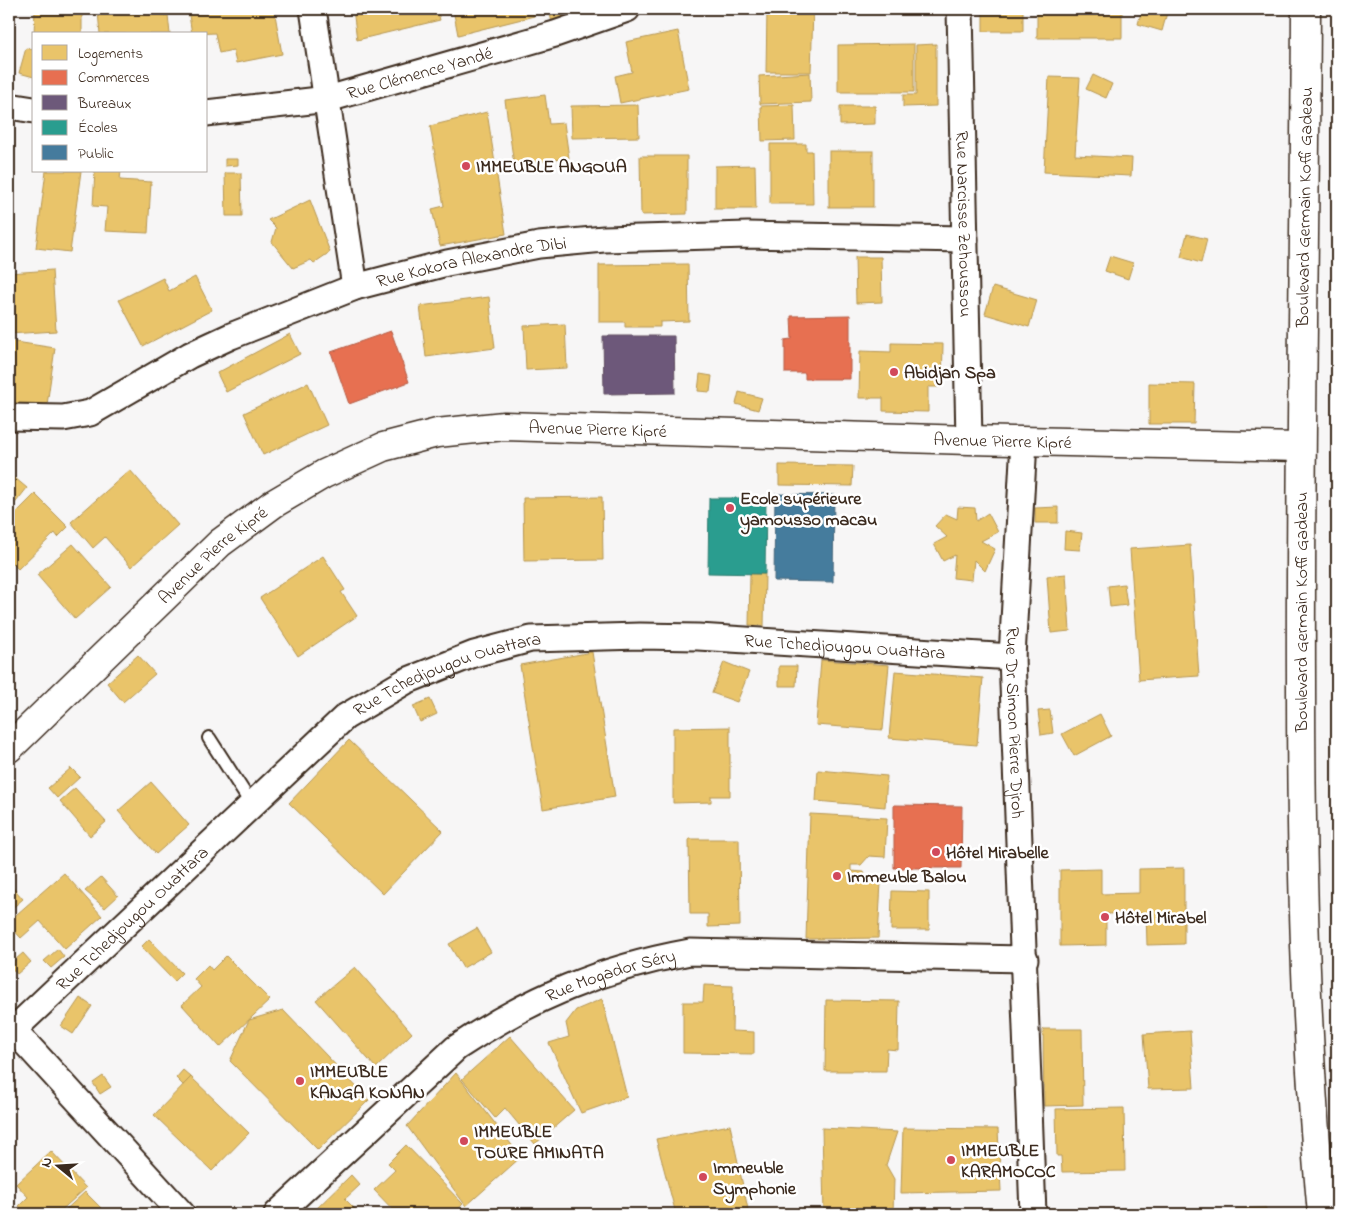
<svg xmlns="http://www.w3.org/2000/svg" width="1346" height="1223" font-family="'Indie Flower',sans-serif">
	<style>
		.homes { fill: #e9c46a; stroke: #b59653 }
		.shops { fill: #e76f51; stroke: #b35a42 }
		.offices { fill: #6d597a; stroke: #5e4b5e }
		.schools { fill: #2a9d8f; stroke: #2f7a6d }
		.public { fill: #457b9d; stroke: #426377 }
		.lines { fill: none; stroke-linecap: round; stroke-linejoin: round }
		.lane-casing { stroke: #3b2a1e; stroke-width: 16 }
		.street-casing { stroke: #3b2a1e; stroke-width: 29 }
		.secondary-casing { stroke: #3b2a1e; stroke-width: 31 }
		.primary-casing { stroke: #3b2a1e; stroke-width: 31 }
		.lane { stroke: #fff; stroke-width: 12 }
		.street { stroke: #fff; stroke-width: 25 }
		.secondary { stroke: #fff; stroke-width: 28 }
		.primary { stroke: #fff; stroke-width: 28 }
		.poi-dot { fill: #d1495b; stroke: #fff; stroke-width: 2 }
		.labels { text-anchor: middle; stroke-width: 5; stroke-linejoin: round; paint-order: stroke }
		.street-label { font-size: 18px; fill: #3b2a1e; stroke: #fff }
		.poi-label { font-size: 18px; font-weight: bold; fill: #3b2a1e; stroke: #fff; text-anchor: start }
	</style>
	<rect width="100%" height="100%" fill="#f7f6f6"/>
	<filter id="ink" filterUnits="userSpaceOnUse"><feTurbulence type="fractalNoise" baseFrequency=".02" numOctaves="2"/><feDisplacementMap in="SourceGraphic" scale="10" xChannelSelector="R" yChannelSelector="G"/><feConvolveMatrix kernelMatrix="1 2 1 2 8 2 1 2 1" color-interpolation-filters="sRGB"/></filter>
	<g filter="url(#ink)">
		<g class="homes">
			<path d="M35 9H82V34H34Z"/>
			<path d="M107 9H162L163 16 168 15 170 34H100L98 12 107 11Z"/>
			<path d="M188 9H274L282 54 236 63 233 50 219 53 215 33 192 34Z"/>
			<path d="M353 9H437L440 20 357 40Z"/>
			<path d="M453 9H532L534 16 458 35Z"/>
			<path d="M549 9H605L552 23Z"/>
			<path d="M767 9H813L811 72H766Z"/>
			<rect x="983" y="9" width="40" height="22"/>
			<rect x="1037" y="9" width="85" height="29"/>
			<path d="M1142 9H1168L1162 31 1138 24Z"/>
			<path d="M678 31 689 89 620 103 615 76 632 72 626 42Z"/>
			<path d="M914 44V92H838V45Z"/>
			<path d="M936 44V106L903 107V95H916V45Z"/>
			<path d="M26 48 34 50V77L19 73Z"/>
			<path d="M810 73 811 102 760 104 759 76Z"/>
			<path d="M1093 75 1112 84 1106 98 1086 89Z"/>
			<path d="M1049 77 1080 78 1075 155 1132 158 1131 176 1044 172Z"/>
			<path d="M545 95 549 124 564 123 569 158 514 165 505 100Z"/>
			<path d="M638 105 639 137 572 138 571 106Z"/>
			<path d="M794 105 795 140 762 141 761 106Z"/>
			<path d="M840 106H875V124L840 125Z"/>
			<path d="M487 112 506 234 440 246 432 209 444 206 430 126Z"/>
			<path d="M770 144H806V151H812L813 204H770Z"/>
			<rect x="829" y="151" width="44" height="56"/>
			<path d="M640 156H687V214L641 215Z"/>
			<path d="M225 159H238V165L225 166Z"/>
			<path d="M755 165 756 209H715V166Z"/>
			<path d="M46 171H81L70 252 36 248Z"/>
			<path d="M95 171H121L120 180 151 182 148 233 105 231 107 207 93 206Z"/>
			<path d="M225 173H241L242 216H226Z"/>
			<path d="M310 200 330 252 314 263 311 260 293 268 272 242 276 228 268 220Z"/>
			<path d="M1187 234 1207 239 1201 263 1181 257Z"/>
			<path d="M1110 256 1133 263 1128 279 1105 271Z"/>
			<path d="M855 257H881L882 302 856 303Z"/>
			<path d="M688 264 689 321 660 322V327H625V322H599V265Z"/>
			<path d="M52 270 56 331 9 334V273Z"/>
			<path d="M195 277 212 310 143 346 119 300 163 278 169 291Z"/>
			<path d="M993 287 1037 300 1029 327 985 314Z"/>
			<path d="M489 297 495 348 426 357 420 306Z"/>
			<path d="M565 324 567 368 526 370 524 326Z"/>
			<path d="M290 334 300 354 226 392 217 373Z"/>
			<path d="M9 341 55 348 46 412 9 406Z"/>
			<path d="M891 343 943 344 942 387H928V412L883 411V398H859L860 351 891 352Z"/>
			<path d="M700 374 712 376 710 392 698 391Z"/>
			<path d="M308 383 327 425 263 455 244 413Z"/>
			<path d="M1149 383 1195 384 1194 424H1149Z"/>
			<path d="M739 392 762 398 758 410 736 404Z"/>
			<path d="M779 465 853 466 852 486 779 485Z"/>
			<path d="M130 470 178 525 131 567 105 537 93 548 71 522Z"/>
			<path d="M9 473 27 488 9 511Z"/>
			<path d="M35 494 68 527 58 537 55 533 18 569 9 560V520Z"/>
			<path d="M602 497 603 560 524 561 523 498Z"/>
			<path d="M958 507 975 508 976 521 988 513 998 532 981 541 995 549 985 571 974 560 972 580 953 578 955 555 943 561 934 544 947 537 935 526 946 514 957 519Z"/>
			<path d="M1058 507V523H1035V508Z"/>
			<path d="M1065 531 1082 533 1080 550 1064 549Z"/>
			<path d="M73 544 111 587 75 619 37 575Z"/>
			<path d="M1190 545 1199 676 1139 680 1130 549Z"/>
			<path d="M323 556 345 590 341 592 357 616 298 656 260 598Z"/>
			<path d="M750 574H765L764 626 749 625Z"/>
			<path d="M1066 574 1070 631 1051 633 1047 576Z"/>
			<path d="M1124 584 1127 605 1110 607 1108 586Z"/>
			<path d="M592 652 615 797 543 809 520 665Z"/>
			<path d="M138 655 155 674 123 702 107 683Z"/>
			<path d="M821 660 889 665 883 730 816 725Z"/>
			<path d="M724 662 749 672 737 702 712 693Z"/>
			<path d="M779 666H797L796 686H779Z"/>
			<path d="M895 671 983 678 977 745 889 738Z"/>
			<path d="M430 699 437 714 420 722 413 706Z"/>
			<path d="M1050 710 1053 733 1041 735 1038 711Z"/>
			<path d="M1100 714 1111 736 1074 756 1062 734Z"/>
			<path d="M730 727V796H711V802L673 803V728Z"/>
			<path d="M349 740 443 831 383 894 289 803Z"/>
			<path d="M71 768 80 777 57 798 48 788Z"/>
			<path d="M818 770 887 776 885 807 816 801Z"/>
			<path d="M151 782 189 825 156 854 118 811Z"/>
			<path d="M75 788 106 822 90 836 60 801Z"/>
			<path d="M810 814 887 818 885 857 869 856 861 865H851V871L864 872 866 879 881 882 878 938 806 939Z"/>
			<path d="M689 839H739L740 926 708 927V914H690Z"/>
			<path d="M1184 868V944L1147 945 1146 913 1106 914V945L1060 946V870L1101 869V894L1139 893V869Z"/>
			<path d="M64 873 102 916 65 949 40 921 21 938 9 925V921Z"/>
			<path d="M101 877 118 896 105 908 85 891Z"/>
			<path d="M9 883 23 899 9 911Z"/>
			<path d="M892 891 929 892V930H891Z"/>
			<path d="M477 928 491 952 463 968 449 944Z"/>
			<path d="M149 939 182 973 174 981 141 947Z"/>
			<path d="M58 949 64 957 51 968 44 961Z"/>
			<path d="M23 953 31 962 17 974 9 965Z"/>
			<path d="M226 956 270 1000 220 1047 182 1005 201 987 194 979 208 965 212 970Z"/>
			<path d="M355 967 412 1033 376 1068 316 1000Z"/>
			<path d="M704 985 733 986 732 1031 754 1032V1054L683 1053V1002H703Z"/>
			<path d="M80 998 92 1006 73 1034 61 1026Z"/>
			<path d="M602 999 627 1097 581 1113 549 1043 569 1037 566 1023 576 1010Z"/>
			<path d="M826 1000 899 1001 898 1050 887 1049 886 1071H825Z"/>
			<path d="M283 1010 369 1100 318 1150 230 1061 249 1020Z"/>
			<path d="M1043 1029H1082L1083 1105 1044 1106Z"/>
			<path d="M1190 1031 1194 1088 1148 1089 1144 1034Z"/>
			<path d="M510 1036 574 1110 535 1144 505 1108 495 1118 462 1079Z"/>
			<path d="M183 1070 191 1077 184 1086 176 1078Z"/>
			<path d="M456 1073 521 1157 466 1206 407 1126Z"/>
			<path d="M103 1076 111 1087 100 1094 93 1083Z"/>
			<path d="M191 1077 249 1133 212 1171 154 1115Z"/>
			<path d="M1124 1108 1125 1171 1062 1172 1061 1156H1057L1056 1109Z"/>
			<path d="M730 1125 749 1214H676L656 1139Z"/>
			<path d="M822 1128 897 1132 886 1165 894 1179 893 1214H824Z"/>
			<path d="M903 1128 998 1129 1001 1191 901 1193Z"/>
			<path d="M406 1145 463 1204 453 1214H397L374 1190 395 1170 388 1163Z"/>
			<path d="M51 1151 86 1188 57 1214H41L39 1212 27 1214 19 1206 28 1197 16 1184Z"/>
			<path d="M351 1175 360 1185 345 1199 357 1211 353 1214H340L337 1211 333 1214H311Z"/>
			<path d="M85 1192 107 1214H61Z"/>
			<path d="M1266 1208V1214H1236V1209Z"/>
		</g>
		<g class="shops">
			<path d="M850 315V379H805V373H785V340L792 339 791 316Z"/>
			<path d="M391 331 409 382 349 404 331 352Z"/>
			<path d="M894 805 962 806 961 868H894Z"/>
		</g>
		<path class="offices" d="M603 336H674L675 393 604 394Z"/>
		<path class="schools" d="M709 498H766L765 574 708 573Z"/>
		<path class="public" d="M775 494 834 495 833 582 774 581Z"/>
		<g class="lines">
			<g class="lane-casing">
				<path id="lane" d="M209 738 252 805"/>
			</g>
			<g class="street-casing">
				<g id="street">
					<path d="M313 9 355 287"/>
					<path id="s1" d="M960 9 969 440"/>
					<path d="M9 106 34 110"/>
					<path id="s2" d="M206 113 328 99 555 34 627 9"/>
					<path id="s3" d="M9 417 63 418 90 413 190 355 231 336 355 287 447 263 539 245 604 239 748 235 965 239"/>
					<path id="s4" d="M1024 441 1012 657 1033 1214"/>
					<path d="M9 1025 182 1214"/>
					<path id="s5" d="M9 1034 345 717 406 681 474 654 531 639 640 636 698 637 1012 657"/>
					<path id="s6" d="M277 1214 456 1048C530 998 602 968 690 952L1025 959"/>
				</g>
			</g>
			<g class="secondary-casing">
				<g id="secondary">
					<path id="s7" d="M9 748 220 543 273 504 324 474 383 447 437 433 504 426 969 440 1300 447"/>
				</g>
			</g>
			<g class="primary-casing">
				<path id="primary" d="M1306 9C1305 233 1300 457 1301 682 1301 859 1305 1037 1322 1214"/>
			</g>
			<use href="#lane" class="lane"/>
			<use href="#street" class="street"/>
			<use href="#secondary" class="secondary"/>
			<use href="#primary" class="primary"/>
		</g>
	</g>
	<g class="poi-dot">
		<circle cx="466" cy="166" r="5"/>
		<circle cx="894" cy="372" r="5"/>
		<circle cx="730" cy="508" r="5"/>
		<circle cx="936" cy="852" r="5"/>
		<circle cx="837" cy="876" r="5"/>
		<circle cx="1105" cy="917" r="5"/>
		<circle cx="300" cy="1081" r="5"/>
		<circle cx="464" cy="1141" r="5"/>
		<circle cx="951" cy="1160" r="5"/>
		<circle cx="703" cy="1177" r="5"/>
	</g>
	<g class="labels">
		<g class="street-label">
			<text dy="6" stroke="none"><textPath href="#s2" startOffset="218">Rue Clémence Yandé</textPath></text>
			<text transform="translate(1304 207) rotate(-89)" y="6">Boulevard Germain Koffi Gadeau</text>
			<text dy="6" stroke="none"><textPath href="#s1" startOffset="215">Rue Narcisse Zehoussou</textPath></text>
			<text dy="6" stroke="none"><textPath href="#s3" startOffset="495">Rue Kokora Alexandre Dibi</textPath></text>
			<text dy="6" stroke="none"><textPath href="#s7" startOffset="701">Avenue Pierre Kipré</textPath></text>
			<text dy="6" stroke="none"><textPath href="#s7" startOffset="1106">Avenue Pierre Kipré</textPath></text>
			<text dy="6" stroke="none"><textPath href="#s7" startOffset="281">Avenue Pierre Kipré</textPath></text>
			<text transform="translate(1301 612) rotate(-90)" y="6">Boulevard Germain Koffi Gadeau</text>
			<text dy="6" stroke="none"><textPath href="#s5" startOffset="979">Rue Tchedjougou Ouattara</textPath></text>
			<text dy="6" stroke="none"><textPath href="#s5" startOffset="574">Rue Tchedjougou Ouattara</textPath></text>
			<text dy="6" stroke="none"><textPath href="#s4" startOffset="282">Rue Dr Simon Pierre Djroh</textPath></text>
			<text dy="6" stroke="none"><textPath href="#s5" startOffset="169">Rue Tchedjougou Ouattara</textPath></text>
			<text dy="6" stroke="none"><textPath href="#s6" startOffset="416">Rue Mogador Séry</textPath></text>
		</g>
		<g class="poi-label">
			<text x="476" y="172">IMMEUBLE ANGOUA</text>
			<text x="904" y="378">Abidjan Spa</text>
			<text x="740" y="504">Ecole supérieure<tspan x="740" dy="21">yamousso macau</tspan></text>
			<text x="946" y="858">Hôtel Mirabelle</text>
			<text x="847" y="882">Immeuble Balou</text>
			<text x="1115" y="923">Hôtel Mirabel</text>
			<text x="310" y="1077">IMMEUBLE<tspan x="310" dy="21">KANGA KONAN</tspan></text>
			<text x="474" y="1137">IMMEUBLE<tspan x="474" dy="21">TOURE AMINATA</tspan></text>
			<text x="961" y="1156">IMMEUBLE<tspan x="961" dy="21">KARAMOCOC</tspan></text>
			<text x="713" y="1173">Immeuble<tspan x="713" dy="21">Symphonie</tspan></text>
		</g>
	</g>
	<rect width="1346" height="1223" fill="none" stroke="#fff" stroke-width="30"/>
	<rect x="15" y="15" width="1316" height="1193" fill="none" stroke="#3b2a1e" stroke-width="2" filter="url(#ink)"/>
	<rect x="32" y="32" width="175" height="140" fill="#ffffff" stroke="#b1aaa5"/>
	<rect x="42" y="45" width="25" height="15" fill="#e9c46a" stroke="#b1aaa5"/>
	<text x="78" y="58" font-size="15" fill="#3b2a1e">Logements</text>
	<rect x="42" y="70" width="25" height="15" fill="#e76f51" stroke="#b1aaa5"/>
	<text x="78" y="82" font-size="15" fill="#3b2a1e">Commerces</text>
	<rect x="42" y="95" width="25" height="15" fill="#6d597a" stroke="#b1aaa5"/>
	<text x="78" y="108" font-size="15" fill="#3b2a1e">Bureaux</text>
	<rect x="42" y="120" width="25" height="15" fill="#2a9d8f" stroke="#b1aaa5"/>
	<text x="78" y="132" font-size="15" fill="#3b2a1e">Écoles</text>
	<rect x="42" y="145" width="25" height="15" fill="#457b9d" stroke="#b1aaa5"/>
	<text x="78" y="158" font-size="15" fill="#3b2a1e">Public</text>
	<g transform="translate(58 1166) rotate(288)" stroke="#ffffff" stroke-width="4" paint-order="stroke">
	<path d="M0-4L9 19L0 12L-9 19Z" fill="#3b2a1e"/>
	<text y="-8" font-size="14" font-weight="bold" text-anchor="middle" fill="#3b2a1e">N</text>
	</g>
</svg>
